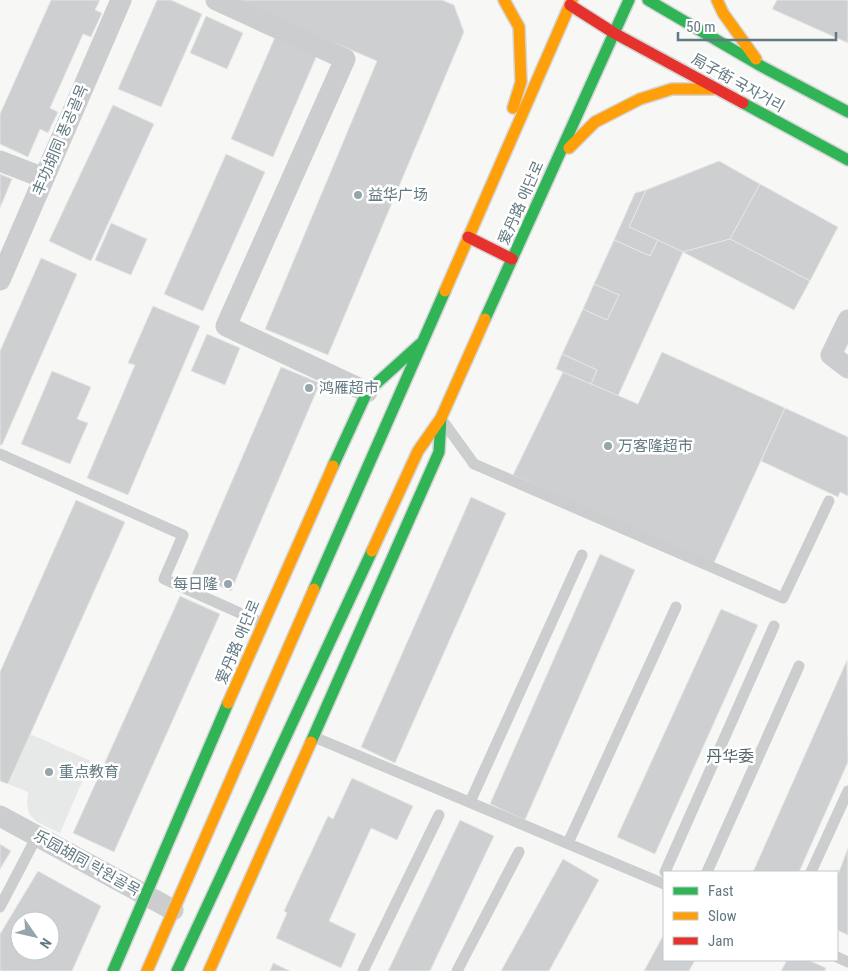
<svg xmlns="http://www.w3.org/2000/svg" width="848" height="971" font-family="'Roboto Condensed','Noto Sans SC','Noto Sans KR',sans-serif">
	<style>
		.built { fill: #e7e9e8 }
		.building { fill: #cdcfd0; stroke: #e6e6e6; fill-rule: evenodd }
		.lines { fill: none; stroke-linecap: round; stroke-linejoin: round }
		.fast-casing { stroke: #d4d5d6; stroke-width: 14 }
		.slow-casing { stroke: #d4d5d6; stroke-width: 14 }
		.jam-casing { stroke: #d4d5d6; stroke-width: 14 }
		.lane { stroke: #cccdce; stroke-width: 11 }
		.street { stroke: #cccdce; stroke-width: 21 }
		.fast { stroke: #30b455; stroke-width: 11 }
		.slow { stroke: #ff9f0a; stroke-width: 11 }
		.jam { stroke: #e5322d; stroke-width: 11 }
		.poi-dot { fill: #96a5ab; stroke: #fff; stroke-width: 2 }
		.labels { text-anchor: middle; stroke-width: 5; stroke-linejoin: round; paint-order: stroke }
		.street-label { font-size: 15px; fill: #627982; stroke: #fff }
		.poi-label { font-size: 15px; fill: #627982; stroke: #fff; text-anchor: start }
		.neighbourhood-label { font-size: 16px; fill: #54666c; stroke: #fff }
	</style>
	<rect width="100%" height="100%" fill="#f7f7f6"/>
	<path class="built" d="M30 734 91 761 60 833 37 822 29 814 27 803 28 792 8 784Z"/>
	<g class="building">
		<path d="M51 0H100L95 10 102 13 91 37 83 34 50 108 58 112 48 133 40 129 28 157 0 144V114Z"/>
		<path d="M157 0H171L202 14 161 107 118 89Z"/>
		<path d="M233 0H442L454 5 464 32 328 355 265 329 377 61Z"/>
		<path d="M777 0H848V43L772 9Z"/>
		<path d="M206 16 243 33 227 69 190 53Z"/>
		<path d="M275 37 317 55 273 157 231 139Z"/>
		<path d="M113 105 154 124 91 261 49 241Z"/>
		<path d="M226 154 265 172 203 311 164 294Z"/>
		<path d="M719 161 760 184 730 239 683 252 629 227 646 190Z"/>
		<path d="M0 174 12 179 0 208Z"/>
		<path d="M760 184 838 227 810 281 730 239Z"/>
		<path d="M646 190 629 227 658 240 650 256 614 240 635 193Z"/>
		<path d="M111 223 147 239 131 275 95 260Z"/>
		<path d="M730 239 810 281 794 310 683 252Z"/>
		<path d="M614 240 650 256 658 240 683 252 618 396 591 384 597 370 562 354 583 309 607 320 619 295 594 284Z"/>
		<path d="M41 258 77 274 2 445H0V351Z"/>
		<path d="M594 284 619 295 607 320 583 309Z"/>
		<path d="M153 306 200 326 128 495 87 478 135 365 128 363Z"/>
		<path d="M207 334 240 348 225 385 191 371Z"/>
		<path d="M662 352 785 408 713 565 513 475 563 372 638 404Z"/>
		<path d="M562 354 597 370 591 384 556 369Z"/>
		<path d="M281 367 320 383 231 591 192 574Z"/>
		<path d="M52 371 91 387 77 419 88 423 70 464 21 444Z"/>
		<path d="M785 408 848 437V496L840 492 838 497 761 461Z"/>
		<path d="M471 497 506 513 395 763 361 747Z"/>
		<path d="M76 500 125 522 8 784 0 781V672Z"/>
		<path d="M600 554 635 570 525 820 490 804Z"/>
		<path d="M180 596 220 614 114 852 73 833Z"/>
		<path d="M721 609 758 625 655 854 617 837Z"/>
		<path d="M847 660 848 762 799 872H753Z"/>
		<path d="M352 778 413 806 397 840 371 828 329 921 356 934 341 968 276 938 287 913 284 911 328 816 333 819Z"/>
		<path d="M460 820 494 836 430 971H388Z"/>
		<path d="M0 844 11 851 0 869Z"/>
		<path d="M848 848V935L837 930V877Z"/>
		<path d="M563 859 599 880 549 971H501Z"/>
		<path d="M38 871 101 906 72 971H0V934ZM20 921H50V951H20Z"/>
		<path d="M664 934V960H695L689 971H644Z"/>
		<path d="M787 960H808L826 968 825 971H781Z"/>
		<path d="M273 963 290 971H270Z"/>
	</g>
	<g class="lines">
		<g class="fast-casing">
			<g id="fast">
				<path d="M648 0 761 66 848 112"/>
				<path d="M743 103 848 160"/>
				<path d="M485 319 629 0"/>
				<path d="M333 466 367 392 420 344"/>
				<path d="M314 589 445 291"/>
				<path d="M311 742 439 452 441 418"/>
				<path d="M113 971 228 703"/>
				<path d="M177 971 372 551"/>
			</g>
		</g>
		<g class="slow-casing">
			<g id="slow">
				<path d="M504 0 519 27 521 82 513 108"/>
				<path d="M717 0 723 13 756 59"/>
				<path d="M569 148 595 122 640 99 672 89H713"/>
				<path d="M445 291 572 0"/>
				<path d="M372 551 418 451 441 418 485 319"/>
				<path d="M228 703 333 466"/>
				<path d="M147 971 314 589"/>
				<path d="M209 971 311 742"/>
			</g>
		</g>
		<g class="jam-casing">
			<g id="jam">
				<path d="M570 5 614 33 743 103"/>
				<path d="M468 237 512 259"/>
			</g>
		</g>
		<g class="lane">
			<path d="M445 424 474 464 783 598 829 501"/>
			<path d="M0 454 183 535 164 579 262 623"/>
			<path d="M314 737 664 884"/>
			<path d="M470 802 582 555"/>
			<path d="M568 843 676 607"/>
			<path d="M665 872 774 626"/>
			<path d="M707 872 799 666"/>
			<path d="M811 872 848 791"/>
			<path d="M0 907 37 836"/>
			<path d="M837 957 848 962"/>
			<path d="M363 971 439 815"/>
			<path d="M457 971 519 852"/>
		</g>
		<g class="street">
			<path d="M216 0 345 59 226 326 367 392"/>
			<path d="M0 161 44 178"/>
			<path d="M0 280 121 0"/>
			<path d="M848 320 831 355 848 368"/>
			<path d="M0 816 173 910"/>
		</g>
		<use href="#fast" class="fast"/>
		<use href="#slow" class="slow"/>
		<use href="#jam" class="jam"/>
	</g>
	<g class="poi-dot">
		<circle cx="358" cy="195" r="5"/>
		<circle cx="309" cy="388" r="5"/>
		<circle cx="608" cy="446" r="5"/>
		<circle cx="228" cy="584" r="5"/>
		<circle cx="49" cy="772" r="5"/>
	</g>
	<g class="labels">
		<g class="street-label">
			<text transform="translate(738 83) rotate(29)" y="5">局子街 국자거리</text>
			<text transform="translate(60 140) rotate(-67)" y="5">丰功胡同 풍공골목</text>
			<text transform="translate(521 203) rotate(-66)" y="5">爱丹路 애단로</text>
			<text transform="translate(238 642) rotate(-67)" y="5">爱丹路 애단로</text>
			<text transform="translate(87 863) rotate(29)" y="5">乐园胡同 락원골목</text>
		</g>
		<g class="poi-label">
			<text x="368" y="200">益华广场</text>
			<text x="319" y="393">鸿雁超市</text>
			<text x="618" y="451">万客隆超市</text>
			<text x="218" y="589" text-anchor="end">每日隆</text>
			<text x="59" y="777">重点教育</text>
		</g>
		<g class="neighbourhood-label">
			<text x="730" y="762">丹华委</text>
		</g>
	</g>
	<rect x="663" y="871" width="175" height="90" fill="#ffffff" stroke="#c0c9cd"/>
	<rect x="673" y="887" width="25" height="8" fill="#30b455" stroke="#c0c9cd"/>
	<text x="708" y="896" font-size="15" fill="#627982">Fast</text>
	<rect x="673" y="912" width="25" height="8" fill="#ff9f0a" stroke="#c0c9cd"/>
	<text x="708" y="921" font-size="15" fill="#627982">Slow</text>
	<rect x="673" y="937" width="25" height="8" fill="#e5322d" stroke="#c0c9cd"/>
	<text x="708" y="946" font-size="15" fill="#627982">Jam</text>
	<g transform="translate(35 936) rotate(124)"><circle r="24" fill="#ffffff" stroke="#c0c9cd"/>
	<path d="M0-4L9 19L0 12L-9 19Z" fill="#96a5ab"/>
	<text y="-8" font-size="14" font-weight="bold" text-anchor="middle" fill="#627982">N</text>
	</g>
	<path d="M678 32v8h158v-8" fill="none" stroke="#627982" stroke-width="2.5"/>
	<text x="686" y="32" font-size="15" fill="#627982" stroke="#ffffff" stroke-width="4" paint-order="stroke">50 m</text>
</svg>
